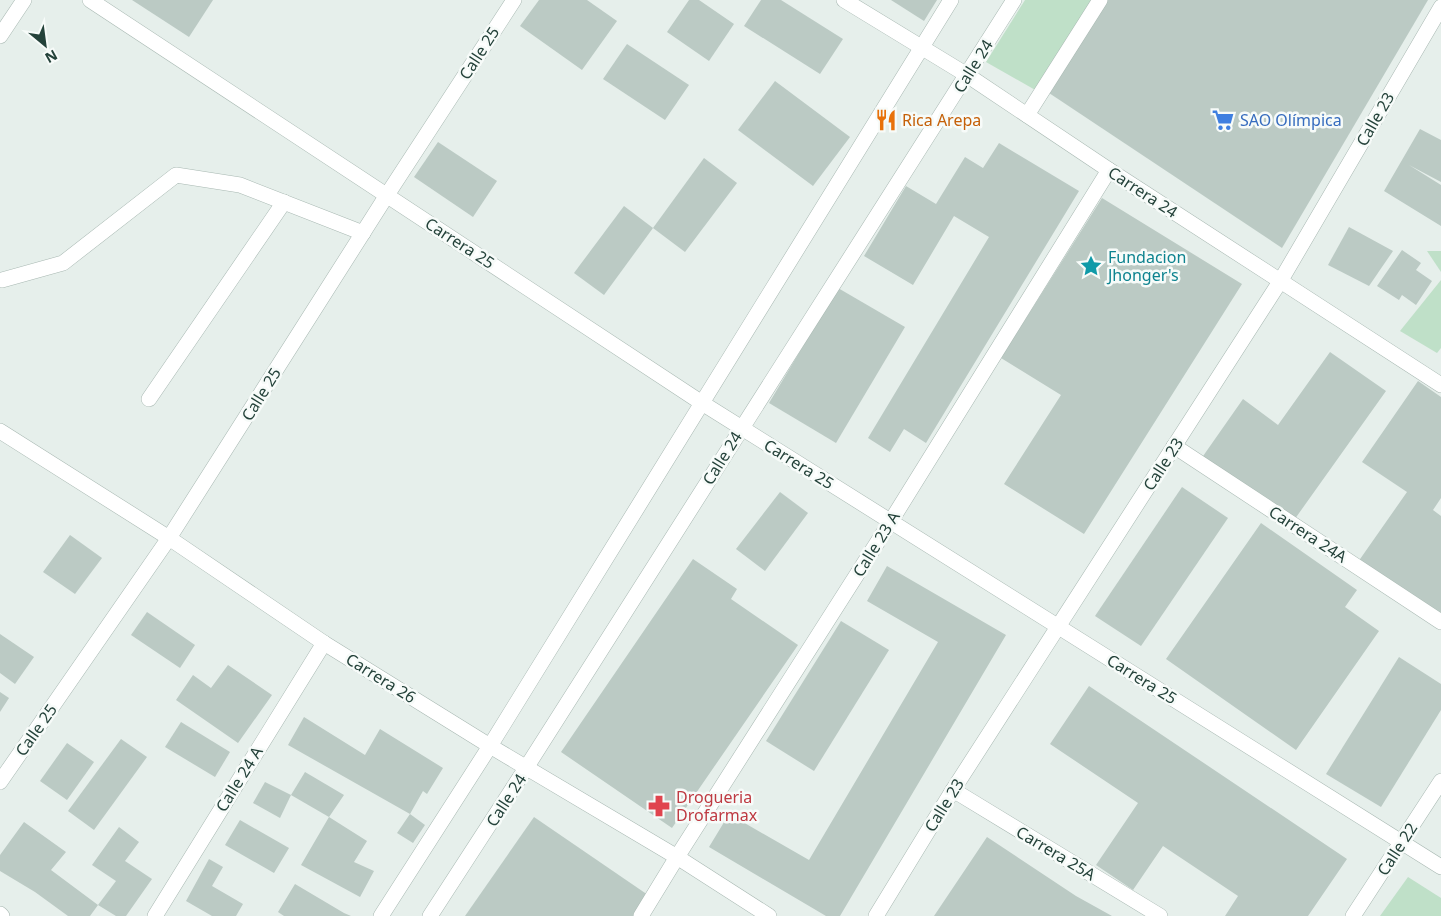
<svg xmlns="http://www.w3.org/2000/svg" width="1441" height="916" font-family="'Noto Sans',sans-serif">
	<style>
		.green { fill: #bfe0c8 }
		.building { fill: #bbcac4 }
		.lines { fill: none; stroke-linecap: round; stroke-linejoin: round }
		.service-casing { stroke: #a8b8b2; stroke-width: 16 }
		.minor-casing { stroke: #a8b8b2; stroke-width: 16 }
		.tertiary-casing { stroke: #a8b8b2; stroke-width: 16 }
		.service { stroke: #fff; stroke-width: 15 }
		.minor { stroke: #fff; stroke-width: 15 }
		.tertiary { stroke: #fff; stroke-width: 15 }
		.labels { text-anchor: middle; stroke-width: 5; stroke-linejoin: round; paint-order: stroke }
		.street-label { font-size: 16px; fill: #24423a; stroke: #f7fbf9 }
		.food-label { font-size: 16px; fill: #c56008; stroke: #f7fbf9; text-anchor: start }
		.shop-label { font-size: 16px; fill: #366cbe; stroke: #f7fbf9; text-anchor: start }
		.culture-label { font-size: 16px; fill: #0d838f; stroke: #f7fbf9; text-anchor: start }
		.health-label { font-size: 16px; fill: #be3a42; stroke: #f7fbf9; text-anchor: start }
	</style>
	<rect width="100%" height="100%" fill="#e6efeb"/>
	<g class="green">
		<path d="M1025 0H1095L1037 91 986 62Z"/>
		<path d="M1427 251H1441V272Z"/>
		<path d="M1441 280V348L1437 353 1400 331Z"/>
		<path d="M1408 877 1441 898V916H1380Z"/>
	</g>
	<g class="building">
		<path d="M132 0H213L189 37Z"/>
		<path d="M539 0H587L617 21 582 70 520 26Z"/>
		<path d="M689 0H699L734 24 709 61 667 32Z"/>
		<path d="M761 0H781L843 39 820 74 744 26Z"/>
		<path d="M891 0H937L924 21Z"/>
		<path d="M1105 0H1428L1282 248 1046 91Z"/>
		<path d="M627 44 689 85 665 120 603 79Z"/>
		<path d="M775 81 850 137 813 186 738 130Z"/>
		<path d="M1420 129 1441 140V182L1409 165 1441 185V226L1384 191Z"/>
		<path d="M438 142 497 181 473 217 414 177Z"/>
		<path d="M999 143 1079 191 926 443 904 429 890 452 868 438 989 237 954 216 913 285 864 256 906 186 936 204 965 157 983 168Z"/>
		<path d="M704 158 737 183 685 252 653 228Z"/>
		<path d="M1102 198 1242 284 1084 534 1004 484 1061 395 1001 358Z"/>
		<path d="M624 206 653 228 604 295 574 273Z"/>
		<path d="M1349 227 1393 251 1369 286 1328 265Z"/>
		<path d="M1402 250 1421 263 1416 270 1432 281 1416 305 1402 295 1399 300 1377 286Z"/>
		<path d="M838 288 905 327 836 443 769 403Z"/>
		<path d="M1330 352 1386 391 1292 523 1201 459 1243 399 1278 425Z"/>
		<path d="M1418 381 1441 397V498L1433 510 1441 516V619L1358 562 1407 492 1362 462Z"/>
		<path d="M1182 487 1228 518 1141 646 1095 616Z"/>
		<path d="M780 492 808 513 765 571 736 549Z"/>
		<path d="M1261 523 1357 590 1345 607 1379 631 1296 750 1166 659Z"/>
		<path d="M70 535 102 558 75 594 43 572Z"/>
		<path d="M693 559 737 589 731 599 798 645 672 828 561 752Z"/>
		<path d="M887 566 1006 635 840 916H826L709 847 729 814 809 860 938 642 867 601Z"/>
		<path d="M147 612 195 645 180 668 131 635Z"/>
		<path d="M841 621 889 650 814 771 766 741Z"/>
		<path d="M0 634 34 657 15 684 0 673Z"/>
		<path d="M1399 657 1441 684V710L1381 807 1326 774Z"/>
		<path d="M228 665 272 695 238 743 176 700 193 675 211 688Z"/>
		<path d="M1089 686 1347 859 1308 916H1225L1238 896 1163 846 1133 890 1096 865 1138 803 1050 744Z"/>
		<path d="M0 692 9 698 0 712Z"/>
		<path d="M304 717 365 755 380 729 443 768 427 794 423 791 410 814 288 745Z"/>
		<path d="M181 722 230 752 215 777 165 747Z"/>
		<path d="M121 739 147 757 94 830 68 811Z"/>
		<path d="M67 743 94 762 67 800 40 781Z"/>
		<path d="M305 772 344 795 329 817 291 795Z"/>
		<path d="M265 782 291 795 280 818 253 803Z"/>
		<path d="M410 814 425 825 413 843 397 833Z"/>
		<path d="M329 817 367 841 354 862 374 871 360 897 301 865Z"/>
		<path d="M534 817 648 895 634 916H465Z"/>
		<path d="M240 820 289 848 274 873 225 845Z"/>
		<path d="M24 822 66 852 51 870 98 905 90 916H68L35 892 0 871V855Z"/>
		<path d="M119 827 139 842 125 861 152 879 126 916H116L98 905 116 881 92 865Z"/>
		<path d="M987 837 1076 896 1112 916H934Z"/>
		<path d="M209 859 223 867 212 886 243 904 236 916H212L186 901Z"/>
		<path d="M295 884 344 913 351 916H284L278 912Z"/>
	</g>
	<g class="lines">
		<g class="service-casing">
			<g id="service">
				<path d="M1027 115 1100 0"/>
				<path d="M2 280 63 263 176 175 240 185 363 233"/>
				<path d="M149 399 284 202"/>
			</g>
		</g>
		<g class="minor-casing">
			<g id="minor">
				<path d="M90 0 702 403 1441 867"/>
				<path d="M844 0 967 75 1109 170 1441 385"/>
				<path d="M0 36 24 0"/>
				<path d="M0 431 169 538 324 643 490 746 677 857 769 916"/>
				<path d="M1174 446 1441 622"/>
				<path d="M0 782 169 538 387 195 514 0"/>
				<path d="M953 790 1160 916"/>
				<path d="M0 914 2 916"/>
				<path d="M155 916 324 643"/>
				<path d="M641 916 677 857 891 521 1109 170"/>
				<path d="M876 916 953 790 1281 280 1441 7"/>
				<path d="M1353 916 1441 781"/>
			</g>
		</g>
		<g class="tertiary-casing">
			<g id="tertiary">
				<path d="M381 916 490 746 951 0"/>
				<path d="M430 916 526 768 1014 0"/>
			</g>
		</g>
		<use href="#service" class="service"/>
		<use href="#minor" class="minor"/>
		<use href="#tertiary" class="tertiary"/>
	</g>
	<defs>
		<g id="restaurant-bare" transform="scale(1.725)"><path d="M-5-6h1v4h1v-4h1v4h1v-4h1v5L-1.5 .5V6h-2V.5L-5-1ZM5-6V6H3V1.5H1.5Q1.5-4 5-6Z" fill="#e8710a" stroke="#f7fbf9" stroke-width="2.5" paint-order="stroke"/></g>
		<g id="supermarket-bare" transform="scale(1.725)"><path d="M-6-5.5h2.5l.6 2H6L4.5 2H-2.5L-4.4-4H-6ZM-1.5 3.2a1.3 1.3 0 1 0 .1 0ZM3 3.2a1.3 1.3 0 1 0 .1 0Z" fill="#3f7fe0" stroke="#f7fbf9" stroke-width="2.5" paint-order="stroke"/></g>
		<g id="sight-bare" transform="scale(1.725)"><path d="M0-6L1.8-2.2L6-1.7L2.9 1.2L3.7 5.4L0 3.3L-3.7 5.4L-2.9 1.2L-6-1.7L-1.8-2.2Z" fill="#0f9aa8" stroke="#f7fbf9" stroke-width="2.5" paint-order="stroke"/></g>
		<g id="pharmacy-bare" transform="scale(1.725)"><path d="M-2-6h4v4h4v4h-4v4h-4v-4h-4v-4h4Z" fill="#e0444e" stroke="#f7fbf9" stroke-width="2.5" paint-order="stroke"/></g>
	</defs>
	<g fill-rule="evenodd">
		<use href="#restaurant-bare" x="886" y="120"/>
		<use href="#supermarket-bare" x="1223" y="120"/>
		<use href="#sight-bare" x="1091" y="266"/>
		<use href="#pharmacy-bare" x="659" y="806"/>
	</g>
	<g class="labels">
		<g class="street-label">
			<text transform="translate(479 53) rotate(-57)" y="6">Calle 25</text>
			<text transform="translate(973 66) rotate(-58)" y="6">Calle 24</text>
			<text transform="translate(1375 119) rotate(-60)" y="6">Calle 23</text>
			<text transform="translate(1143 192) rotate(33)" y="6">Carrera 24</text>
			<text transform="translate(460 243) rotate(33)" y="6">Carrera 25</text>
			<text transform="translate(261 394) rotate(-58)" y="6">Calle 25</text>
			<text transform="translate(722 458) rotate(-58)" y="6">Calle 24</text>
			<text transform="translate(799 464) rotate(32)" y="6">Carrera 25</text>
			<text transform="translate(1163 464) rotate(-57)" y="6">Calle 23</text>
			<text transform="translate(1308 534) rotate(33)" y="6">Carrera 24A</text>
			<text transform="translate(876 544) rotate(-58)" y="6">Calle 23 A</text>
			<text transform="translate(381 678) rotate(32)" y="6">Carrera 26</text>
			<text transform="translate(1142 679) rotate(32)" y="6">Carrera 25</text>
			<text transform="translate(36 730) rotate(-55)" y="6">Calle 25</text>
			<text transform="translate(239 779) rotate(-58)" y="6">Calle 24 A</text>
			<text transform="translate(506 800) rotate(-57)" y="6">Calle 24</text>
			<text transform="translate(944 805) rotate(-58)" y="6">Calle 23</text>
			<text transform="translate(1397 849) rotate(-57)" y="6">Calle 22</text>
			<text transform="translate(1056 853) rotate(31)" y="6">Carrera 25A</text>
		</g>
		<g class="food-label">
			<text x="902" y="126">Rica Arepa</text>
		</g>
		<g class="shop-label">
			<text x="1240" y="126">SAO Olímpica</text>
		</g>
		<g class="culture-label">
			<text x="1108" y="263">Fundacion<tspan x="1108" dy="18">Jhonger's</tspan></text>
		</g>
		<g class="health-label">
			<text x="676" y="803">Drogueria<tspan x="676" dy="18">Drofarmax</tspan></text>
		</g>
	</g>
	<g transform="translate(45 45) rotate(151)" stroke="#f7fbf9" stroke-width="4" paint-order="stroke">
	<path d="M0-4L9 19L0 12L-9 19Z" fill="#24423a"/>
	<text y="-8" font-size="14" font-weight="bold" text-anchor="middle" fill="#24423a">N</text>
	</g>
</svg>
